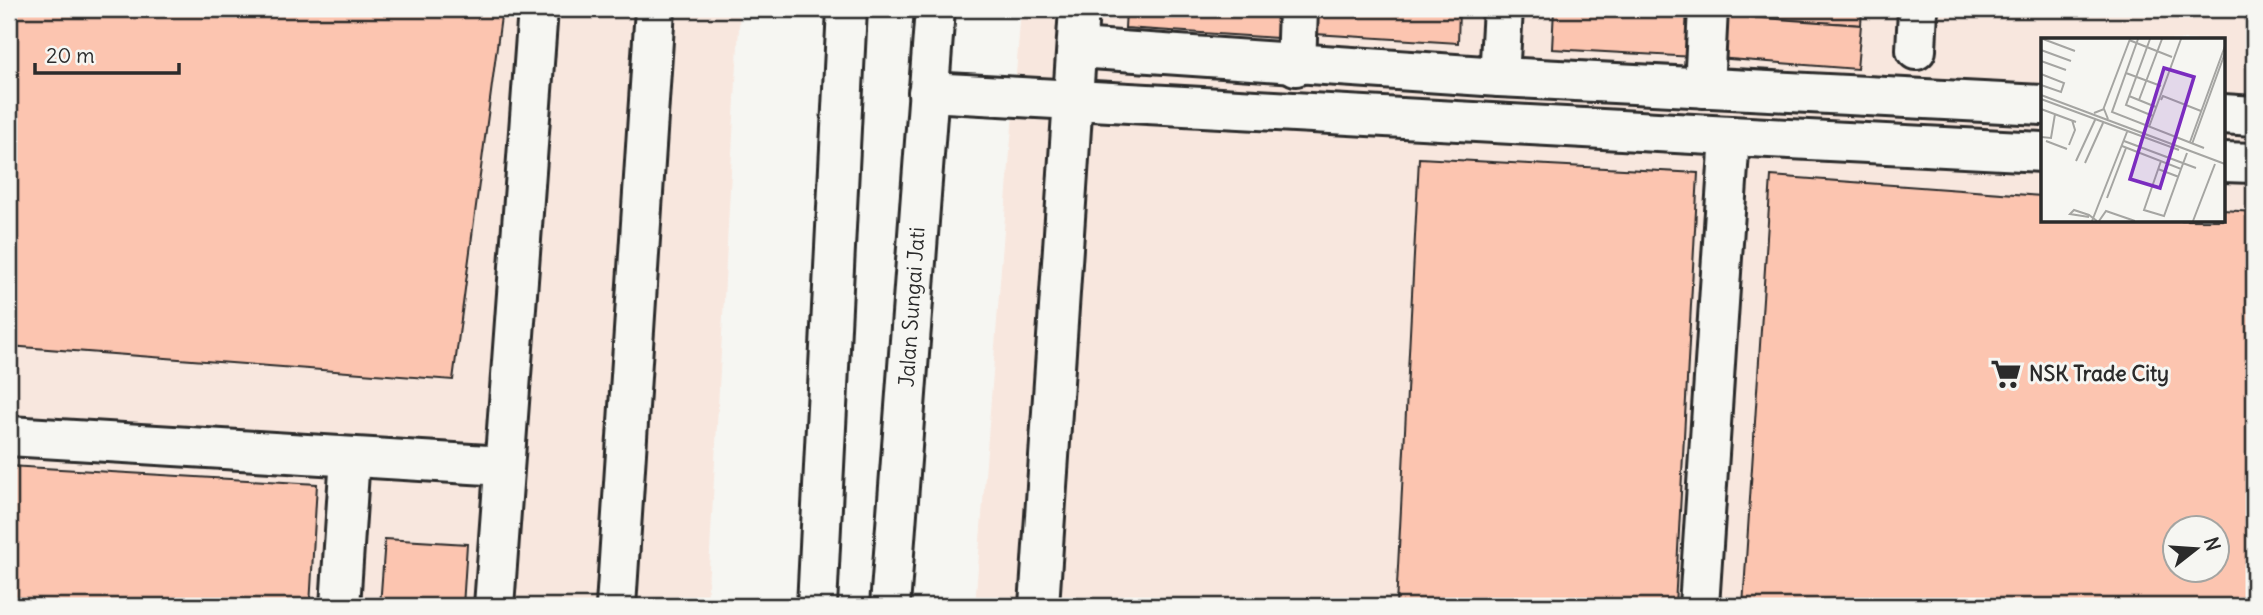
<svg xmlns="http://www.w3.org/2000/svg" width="2263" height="615" font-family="Delius,sans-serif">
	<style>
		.built { fill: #f8e7de; fill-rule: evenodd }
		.building { fill: #fcc5b0; stroke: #2b2b2b; stroke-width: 2; fill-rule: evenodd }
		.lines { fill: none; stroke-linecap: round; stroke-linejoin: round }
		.minor-casing { stroke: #2b2b2b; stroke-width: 44 }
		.major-casing { stroke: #2b2b2b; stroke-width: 44 }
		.minor { stroke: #f6f6f2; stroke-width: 38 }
		.major { stroke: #f6f6f2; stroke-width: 38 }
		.labels { text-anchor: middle; stroke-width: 6; stroke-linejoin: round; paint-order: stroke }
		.street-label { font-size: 21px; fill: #2b2b2b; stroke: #f6f6f2 }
		.poi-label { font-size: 21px; font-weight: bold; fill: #2b2b2b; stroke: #f6f6f2; text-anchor: start }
		.inset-road { fill: none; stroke: #a5a5a2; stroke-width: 2 }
		.view { fill: #7b2cbf; fill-opacity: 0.15; stroke: #7b2cbf; stroke-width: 3.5 }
		.inset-edge { fill: none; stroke: #2b2b2b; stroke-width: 3.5 }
	</style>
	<rect width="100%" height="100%" fill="#f6f6f2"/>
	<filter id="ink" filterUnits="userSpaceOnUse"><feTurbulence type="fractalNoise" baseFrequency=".0143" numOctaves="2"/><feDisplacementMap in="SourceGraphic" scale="14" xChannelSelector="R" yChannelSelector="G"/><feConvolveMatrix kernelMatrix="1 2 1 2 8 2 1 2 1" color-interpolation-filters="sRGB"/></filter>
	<g filter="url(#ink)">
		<g class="built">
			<path d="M9 9H740L707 606H9Z"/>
			<path d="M1021 9H2254V606H975ZM2042 40H2223V220H2042ZM2176 528H2218V570H2176Z"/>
		</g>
		<g class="building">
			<path d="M9 9H502L453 380 9 346Z"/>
			<path d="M1126 9H1280L1278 38 1125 28Z"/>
			<path d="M1316 9H1459L1458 43 1315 34Z"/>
			<path d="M1554 9 1696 13 1694 57 1552 49Z"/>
			<path d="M1617 9H1696V13Z"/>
			<path d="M1720 9H1862L1861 25 1720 15Z"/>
			<path d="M1720 15 1861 25 1857 69 1717 58Z"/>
			<path d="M1419 158 1698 173 1675 606H1396Z"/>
			<path d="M1771 176 2042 196V220H2223V210L2254 212V606H1743ZM2176 528H2218V570H2176Z"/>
			<path d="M9 466 317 484 310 606H9Z"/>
			<path d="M385 539 467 544 463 606H380Z"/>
		</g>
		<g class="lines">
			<g class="minor-casing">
				<g id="minor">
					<path d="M1077 48 1499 77 2042 105"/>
					<path d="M1916 50 1918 9"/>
					<path d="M1296 66 1298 9"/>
					<path d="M1499 77 1503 9"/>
					<path d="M1704 88 1708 9"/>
					<path d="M928 92 1730 136 1699 606"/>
					<path d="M2223 114 2254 116"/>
					<path d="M1730 136 2042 152"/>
					<path d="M2223 162 2254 163"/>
					<path d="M9 436 504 466"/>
					<path d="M340 606 350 457"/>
					<path d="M494 606 538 9"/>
					<path d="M616 606 655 9"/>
					<path d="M1039 606 1079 9"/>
				</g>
			</g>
			<g class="major-casing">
				<g id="major">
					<path d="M817 606 847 9"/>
					<path d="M890 606 935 9"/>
				</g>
			</g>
			<use href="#minor" class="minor"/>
			<use href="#major" class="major"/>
		</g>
	</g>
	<defs>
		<g id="supermarket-bare" transform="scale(2.415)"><path d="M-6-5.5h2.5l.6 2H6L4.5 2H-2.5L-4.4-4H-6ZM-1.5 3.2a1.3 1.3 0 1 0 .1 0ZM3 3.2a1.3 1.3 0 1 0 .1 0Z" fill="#2b2b2b" stroke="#f6f6f2" stroke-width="2.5" paint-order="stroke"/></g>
	</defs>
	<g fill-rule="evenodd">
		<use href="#supermarket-bare" x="2006" y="374"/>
	</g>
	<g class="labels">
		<g class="street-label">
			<text transform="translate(912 307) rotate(-86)" y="7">Jalan Sungai Jati</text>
		</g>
		<g class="poi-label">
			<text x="2029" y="381">NSK Trade City</text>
		</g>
	</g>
	<g transform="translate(2041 38)">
		<rect width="184" height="184" fill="#f6f6f2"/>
		<path class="inset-road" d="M2 1 34 13M97 1 71 74 163 110M109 1 85 67 112 78M88 2 131 19M0 12 30 23M0 23 25 32M85 35 120 48M0 36 23 45 20 54 0 47M0 57 184 126M88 58 115 69M0 61 138 112M98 62 121 1M120 62 122 58 160 73M0 71 35 84M62 72 89 1M53 75 63 71 67 81M108 89 140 1M0 99 10 100 14 76M5 103 26 111M83 103 155 130M149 104 184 8M151 106 184 15M28 107 34 92 31 82M81 108 140 131 146 115M35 123 54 82M120 123 103 172 123 178 140 131M44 125 62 85M117 131 138 139M66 160 85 110M48 179 29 176 33 172 48 177 56 183M51 183 86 94M58 183 65 173 94 183M152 183 174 126"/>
		<path class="view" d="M123 30 153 39 119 150 89 141Z"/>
		<rect width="184" height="184" class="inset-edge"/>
	</g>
	<rect width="2263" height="615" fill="none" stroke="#f6f6f2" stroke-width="35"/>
	<rect x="18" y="18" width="2228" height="580" fill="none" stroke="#2b2b2b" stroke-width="2.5" filter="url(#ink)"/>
	<g transform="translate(2196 549) rotate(73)"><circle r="33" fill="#f6f6f2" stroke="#a5a5a2" stroke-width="2"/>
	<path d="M0-5L12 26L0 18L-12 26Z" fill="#2b2b2b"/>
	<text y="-10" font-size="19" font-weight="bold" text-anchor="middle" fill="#2b2b2b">N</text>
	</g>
	<path d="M35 63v10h144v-10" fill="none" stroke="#2b2b2b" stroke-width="3.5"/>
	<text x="46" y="63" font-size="21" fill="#2b2b2b" stroke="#f6f6f2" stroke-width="5" paint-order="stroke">20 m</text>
</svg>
